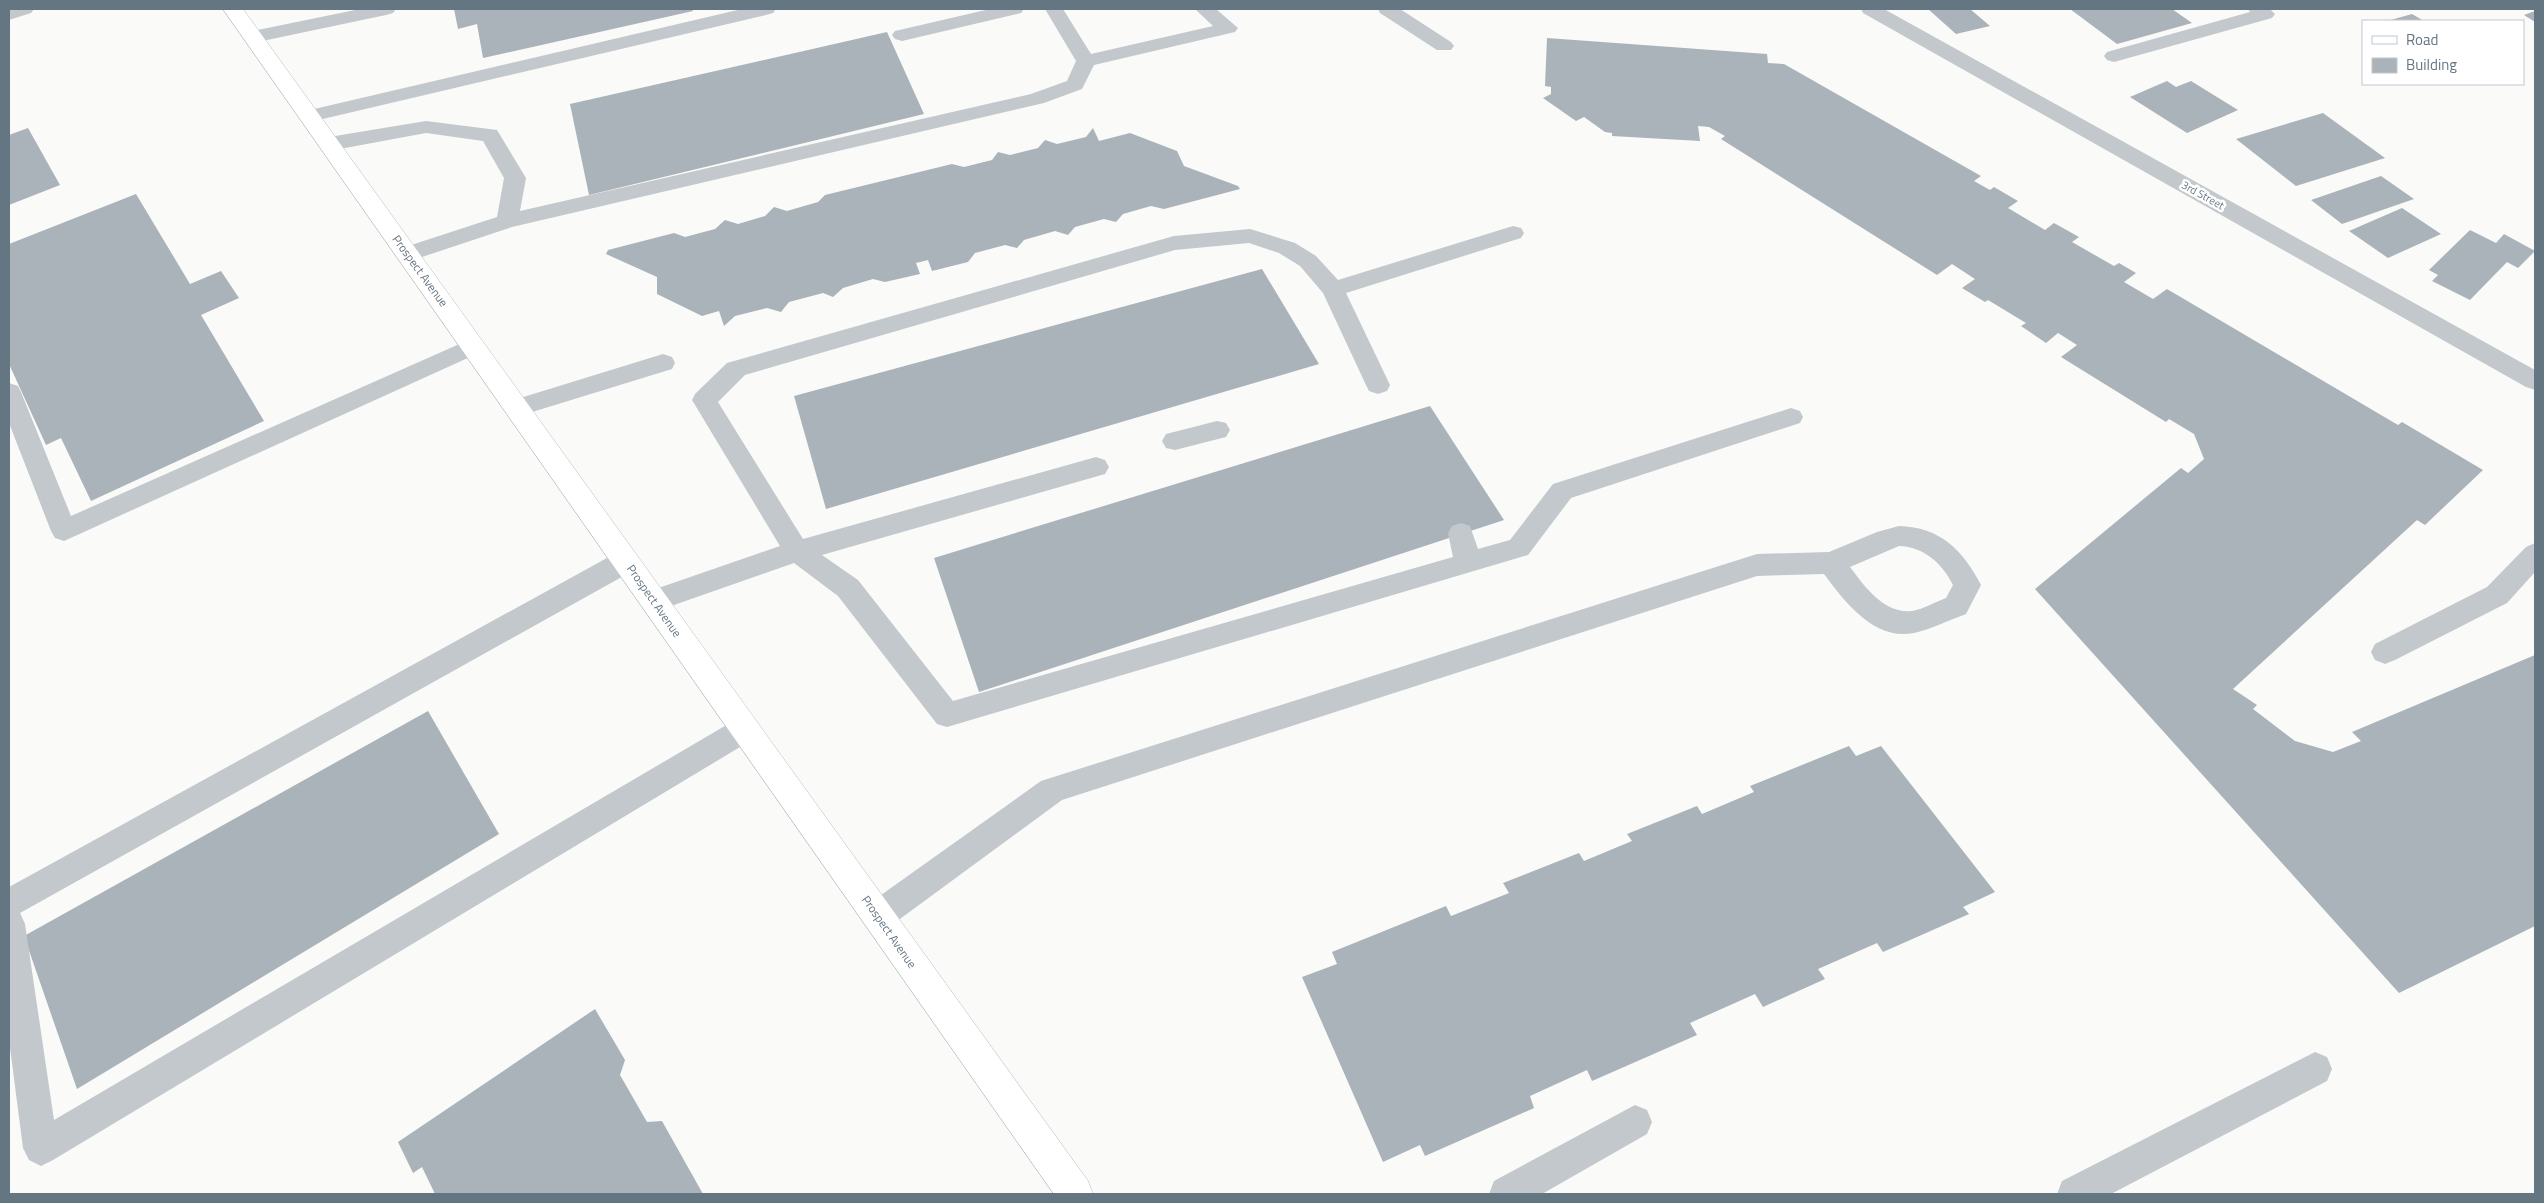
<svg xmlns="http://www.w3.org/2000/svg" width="2544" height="1203" font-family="'Titillium Web',sans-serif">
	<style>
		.building { fill: #aab3b9 }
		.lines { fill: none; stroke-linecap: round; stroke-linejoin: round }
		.secondary-casing { stroke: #b3babf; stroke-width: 1 }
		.lane { fill: #c3c8cc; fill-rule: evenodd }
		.street { fill: #c3c8cc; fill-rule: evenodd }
		.secondary { fill: #fff; fill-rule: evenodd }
		.labels { text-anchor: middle; stroke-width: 5; stroke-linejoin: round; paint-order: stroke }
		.far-street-label { font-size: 11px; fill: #657683; stroke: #fff }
		.street-label { font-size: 12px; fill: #657683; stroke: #fff }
	</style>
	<rect width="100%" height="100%" fill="#fafaf8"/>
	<g class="building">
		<path d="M454 9H692L693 11 483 58 477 24 458 29Z"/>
		<path d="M1928 9H1970L1990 26 1956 34Z"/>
		<path d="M2070 9H2172L2192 23 2117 44Z"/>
		<path d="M2535 11V22L2524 15Z"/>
		<path d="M2412 14 2424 21H2387Z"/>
		<path d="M887 32 924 114 589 195 570 104Z"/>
		<path d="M1547 38 1767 54 1768 63 1784 64 1981 176 1974 181 1990 190 1994 187 2018 201 2008 208 2045 230 2054 223 2079 237 2072 242 2114 266 2119 263 2136 273 2124 282 2153 299 2167 289 2398 425 2402 422 2483 470 2425 525 2417 520 2233 689 2257 705 2253 709 2295 741 2333 752 2361 741 2352 732 2535 655V926L2399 993 2035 589 2181 468 2188 473 2204 459 2194 434 2169 419 2166 422 2061 357 2077 345 2058 333 2046 343 2021 326 2026 323 1988 300 1985 302 1962 288 1975 279 1952 264 1937 275 1721 139 1725 136 1709 127 1698 126 1700 141 1612 136V133L1605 132 1584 117 1576 121 1543 98 1551 94V87L1545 86Z"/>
		<path d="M2167 81 2176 87 2191 81 2238 110 2187 133 2130 97Z"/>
		<path d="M2323 113 2385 158 2296 186 2236 139Z"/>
		<path d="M28 128 60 185 9 205V135Z"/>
		<path d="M1093 128 1099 141 1130 133 1177 151 1184 166 1238 186 1240 189 1164 209 1151 206 1123 214 1116 222 1104 219 1075 227 1068 235 1055 231 1024 240 1017 248 1005 245 975 253 968 262 932 271 928 260 916 263 920 274 885 282 873 279 843 288 833 297 823 293 789 302 781 312 767 308 735 316 724 326 719 311 702 316 657 294V277L606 254 608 250 674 233 685 237 715 229 725 220 738 224 765 216 774 207 787 211 818 202 825 195 952 164 964 167 992 160 998 152 1010 155 1038 148 1045 140 1057 144 1086 137Z"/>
		<path d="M2381 176 2414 199 2342 224 2311 200Z"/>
		<path d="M136 194 190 284 221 271 239 298 201 315 264 421 91 501 61 438 46 445 9 364V244Z"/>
		<path d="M2402 208 2441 234 2388 258 2349 231Z"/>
		<path d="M2470 230 2496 243 2504 234 2535 251 2518 268 2507 262 2470 300 2432 281 2438 275 2429 270Z"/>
		<path d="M1262 269 1319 364 826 509 794 396Z"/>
		<path d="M1430 406 1504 520 979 692 934 558Z"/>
		<path d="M428 711 499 834 77 1089 24 936Z"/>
		<path d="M1849 746 1856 756 1881 746 1995 892 1963 907 1969 914 1883 952 1877 943 1818 969 1825 979 1763 1007 1755 994 1690 1023 1697 1035 1592 1081 1587 1070 1530 1096 1534 1108 1425 1156 1420 1145 1383 1162 1302 977 1337 964 1332 952 1446 906 1451 916 1509 893 1503 883 1579 853 1584 861 1632 841 1627 834 1697 806 1702 814 1754 792 1750 786Z"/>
		<path d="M595 1009 625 1060 620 1075 647 1122 662 1121 703 1194H435L422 1167 413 1173 398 1142Z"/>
	</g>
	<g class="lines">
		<g class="secondary-casing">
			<path id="secondary" d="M223 9H243L1088 1181 1093 1194H1054Z"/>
		</g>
		<g class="lane">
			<path d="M360 9H396L393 13 386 15 253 43 246 41 243 37 246 33 253 31Z"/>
			<path d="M742 9H776L773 13 766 15 310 122 303 120 300 116 303 112 310 110Z"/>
			<path d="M990 9H1024L1021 13 902 41 895 39 892 35 895 31Z"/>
			<path d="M1045 9H1063L1091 54 1213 26 1195 9H1216L1238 28 1235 32 1094 65 1082 89 1044 103 512 227 407 262 399 259 396 254 399 249 497 217 504 178 483 141 426 133 329 151 322 149 318 144 322 139 329 137 426 121 497 130 526 178 520 211 1031 94 1067 81 1076 61Z"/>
			<path d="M2248 9H2270L2275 14 2272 18 2114 62 2107 60 2104 56 2107 52 2250 12Z"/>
			<path d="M1513 226 1521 228 1524 233 1521 238 1346 293 1390 385 1387 391 1378 394 1369 391 1366 385 1323 293 1300 266 1279 253 1249 243 1175 250 745 375 718 402 803 539 1096 457 1105 460 1109 467 1105 474 822 555 858 580 953 701 1453 557 1448 533 1452 526 1461 523 1470 526 1478 549 1510 540 1553 484 1791 408 1800 411 1803 417 1800 423 1571 498 1528 555 947 727 937 724 838 596 794 563 654 612 644 609 640 601 644 593 780 546 692 400 695 394 727 363 1174 236 1250 229 1295 243 1316 256 1338 280Z"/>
			<path d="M473 338 481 340 485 346 481 352 64 541 55 538 51 531 9 423V383L18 386 21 392 71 516Z"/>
			<path d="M663 354 672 357 675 363 672 369 516 417 507 414 504 408 507 402Z"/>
			<path d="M1217 421 1226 423 1230 430 1226 437 1175 450 1166 448 1162 441 1166 434Z"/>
			<path d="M1899 526C1940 527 1963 550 1981 585L1966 614C1949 620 1932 629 1914 633 1874 641 1845 602 1824 574L1757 576 1062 800 889 927 878 931 867 927 862 916 867 905 1041 781 1757 554 1829 552 1877 532ZM1899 546C1924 547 1942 563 1953 585L1946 598C1935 602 1924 609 1912 611 1884 614 1865 587 1850 567Z"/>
			<path d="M2535 543V572L2507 603 2395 660 2385 664 2375 660 2371 652 2375 644 2487 587 2526 547Z"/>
			<path d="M626 550 636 553 639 561 636 569 20 913 25 924 54 1120 735 720 745 716 755 720 760 729 755 738 53 1160 41 1166 29 1160 23 1148 9 1040V887L616 553Z"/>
			<path d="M2315 1052 2327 1057 2332 1069 2327 1081 2111 1194H2057L2062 1181Z"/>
			<path d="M1635 1105 1647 1110 1652 1122 1647 1134 1542 1194H1489L1494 1181Z"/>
		</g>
		<g class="street">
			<path d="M9 9H34L31 13 9 20Z"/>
			<path d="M1378 9H1400L1451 42 1454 46 1451 50H1437L1380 13Z"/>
			<path d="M1861 9H1884L2535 370V390L2526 387 1863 13Z"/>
		</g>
		<use href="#secondary" class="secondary"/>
	</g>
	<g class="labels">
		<g class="far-street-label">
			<text transform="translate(2203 195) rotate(29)" y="4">3rd Street</text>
		</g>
		<g class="street-label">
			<text transform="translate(420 271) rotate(54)" y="4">Prospect Avenue</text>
			<text transform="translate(654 601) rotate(55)" y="4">Prospect Avenue</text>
			<text transform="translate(889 932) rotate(55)" y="4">Prospect Avenue</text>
		</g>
	</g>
	<rect width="2544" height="1203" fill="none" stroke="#657683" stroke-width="20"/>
	<rect x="2362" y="20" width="162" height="65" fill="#ffffff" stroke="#c1c8cd"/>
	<rect x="2372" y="36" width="25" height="8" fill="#ffffff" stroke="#c1c8cd"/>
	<text x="2406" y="45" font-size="15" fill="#657683">Road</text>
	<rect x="2372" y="58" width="25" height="15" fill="#aab3b9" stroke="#c1c8cd"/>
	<text x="2406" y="70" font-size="15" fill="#657683">Building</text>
</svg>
